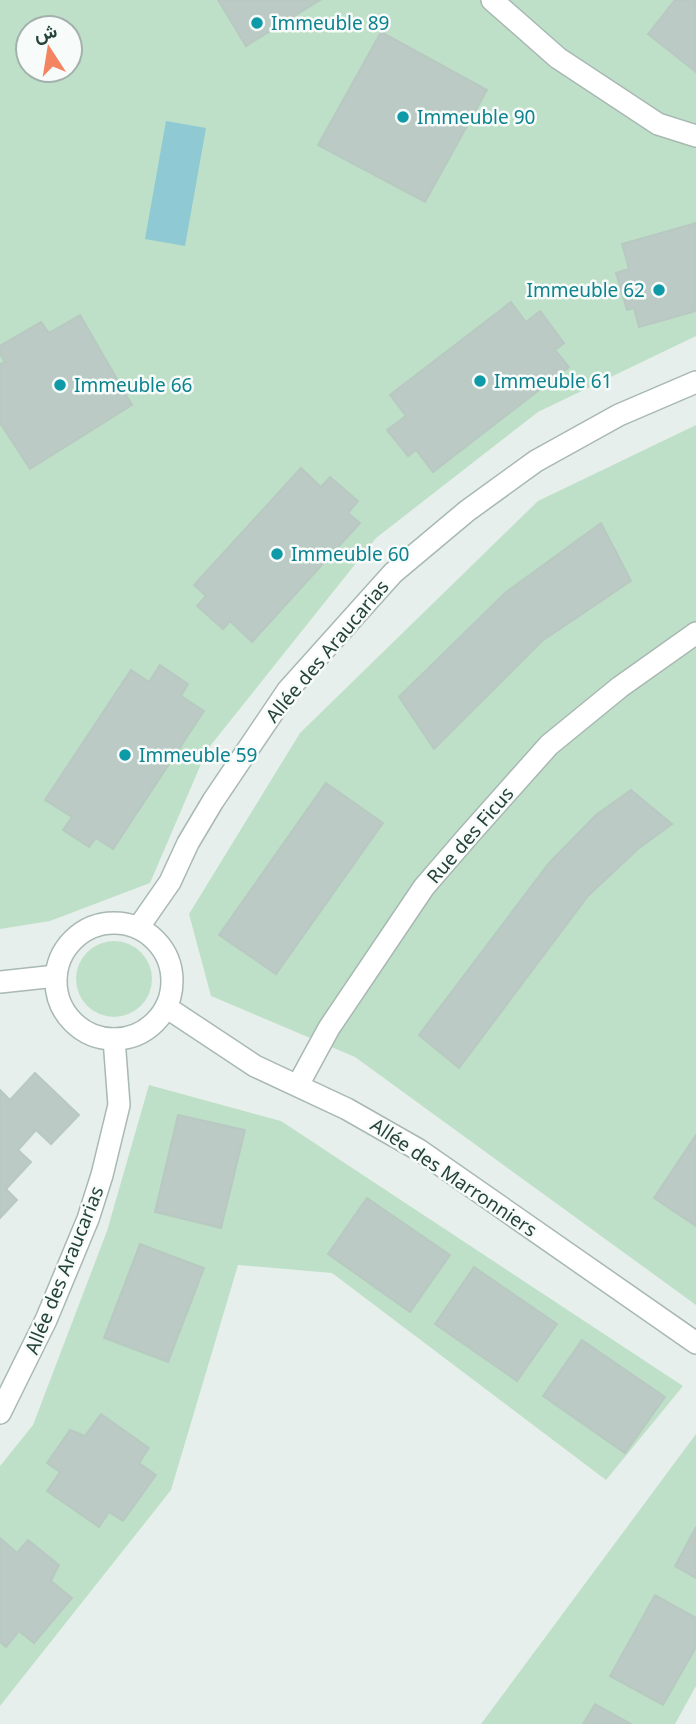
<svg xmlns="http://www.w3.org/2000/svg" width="696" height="1724" font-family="'Noto Sans',Vazirmatn,sans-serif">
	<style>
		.green { fill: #bfe0c8; fill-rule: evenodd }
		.water { fill: #8ec9d4 }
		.building { fill: #bbcac4; stroke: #b8c9c2; stroke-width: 2 }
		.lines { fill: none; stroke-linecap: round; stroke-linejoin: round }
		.minor-casing { stroke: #a8b8b2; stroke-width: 24 }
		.minor { stroke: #fff; stroke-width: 21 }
		.culture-dot { fill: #0f9aa8; stroke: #f7fbf9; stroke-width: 2.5 }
		.labels { text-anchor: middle; stroke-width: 5; stroke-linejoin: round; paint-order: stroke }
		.culture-label { font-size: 19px; fill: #0d838f; stroke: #f7fbf9; text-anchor: start }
		.street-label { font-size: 19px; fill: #24423a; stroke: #f7fbf9 }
	</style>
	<rect width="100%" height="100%" fill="#e6efeb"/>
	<g class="green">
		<path d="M0 0H696V336L538 412 376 538 207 750 150 883 50 921 0 929ZM28 28H70V70H28Z"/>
		<path d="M696 425V1305L355 1057 211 996 189 914 300 733 538 501Z"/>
		<circle cx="114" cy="979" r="38"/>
		<path d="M149 1085 281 1121 683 1386 606 1480 332 1273 238 1265 171 1490 0 1706V1466L33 1425 107 1231Z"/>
		<path d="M696 1434V1686L675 1724H481Z"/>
	</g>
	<path class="water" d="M166 121 206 128 185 246 145 239Z"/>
	<g class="building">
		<path d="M218 0H320L246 46Z"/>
		<path d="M675 0H696V72L648 34Z"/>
		<path d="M381 32 487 90 425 202 318 145Z"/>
		<path d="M696 223V311L639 327 634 308 627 310 616 273 629 269 622 244Z"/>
		<path d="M511 302 526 322 540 311 564 343 555 350 569 367 433 472 416 450 408 456 387 430 406 416 390 395Z"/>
		<path d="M80 315 132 405 30 469 0 423V364L5 362 0 354V346L41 322 49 333Z"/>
		<path d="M301 468 321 487 330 477 358 501 348 513 360 523 252 642 230 621 223 629 197 606 206 596 194 585Z"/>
		<path d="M601 523 631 581 542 641 434 749 399 697 505 593Z"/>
		<path d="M160 665 188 684 181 696 204 711 113 849 96 838 89 847 63 830 72 817 45 800 131 670 149 682Z"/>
		<path d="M326 783 383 823 276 974 219 935Z"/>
		<path d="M631 790 672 824 638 849 588 896 459 1068 419 1035 549 863 597 814Z"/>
		<path d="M35 1073 79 1115 51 1144 36 1130 18 1150 31 1162 6 1189 17 1200 0 1218V1090L10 1100Z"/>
		<path d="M178 1115 245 1130 221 1228 155 1212Z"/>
		<path d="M696 1135V1226L654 1198Z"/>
		<path d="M367 1198 450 1255 410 1312 328 1254Z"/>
		<path d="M140 1244 204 1268 168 1362 104 1338Z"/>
		<path d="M474 1267 557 1324 517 1381 435 1324Z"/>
		<path d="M582 1340 665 1397 625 1453 543 1396Z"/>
		<path d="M101 1414 149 1448 139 1463 156 1475 123 1521 109 1512 99 1527 47 1491 60 1472 47 1463 70 1430 85 1436Z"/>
		<path d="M696 1527V1578L675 1566Z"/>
		<path d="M0 1538 17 1553 28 1540 59 1565 51 1581 72 1598 34 1643 19 1631 6 1647 0 1642Z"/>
		<path d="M655 1595 696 1618V1647L663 1705 610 1676Z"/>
		<path d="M595 1704 631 1724H583Z"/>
	</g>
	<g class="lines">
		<g class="minor-casing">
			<g id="minor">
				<path d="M492 0 558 58 658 124 696 136"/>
				<circle cx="114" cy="981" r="58"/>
				<path d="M138 928 170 882 188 843 213 801 288 690 393 573 467 511 536 461 619 415 696 382"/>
				<path d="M0 982 56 976"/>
				<path d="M166 1007 255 1066 347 1109 419 1150 696 1343"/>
				<path d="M298 1085 329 1028 424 887 468 836 549 745 620 687 696 633"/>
				<path d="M0 1413 46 1320 88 1219 102 1175 119 1105 114 1039"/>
			</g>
		</g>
		<use href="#minor" class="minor"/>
	</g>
	<g class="culture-dot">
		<circle cx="257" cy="23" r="7"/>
		<circle cx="403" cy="117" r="7"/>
		<circle cx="659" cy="290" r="7"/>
		<circle cx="480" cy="381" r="7"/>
		<circle cx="60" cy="385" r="7"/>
		<circle cx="277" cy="554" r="7"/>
		<circle cx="125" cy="755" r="7"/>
	</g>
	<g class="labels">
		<g class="culture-label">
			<text x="271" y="30">Immeuble 89</text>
			<text x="417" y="124">Immeuble 90</text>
			<text x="645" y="297" text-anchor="end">Immeuble 62</text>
			<text x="494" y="388">Immeuble 61</text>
			<text x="74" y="392">Immeuble 66</text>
			<text x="291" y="561">Immeuble 60</text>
			<text x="139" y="762">Immeuble 59</text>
		</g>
		<g class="street-label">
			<text transform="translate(327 651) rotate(-50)" y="7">Allée des Araucarias</text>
			<text transform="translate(470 835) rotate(-49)" y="7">Rue des Ficus</text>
			<text transform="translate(454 1177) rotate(34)" y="7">Allée des Marronniers</text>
			<text transform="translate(64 1270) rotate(-68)" y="7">Allée des Araucarias</text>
		</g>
	</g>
	<g transform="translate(49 49) rotate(348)"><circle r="33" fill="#f7fbf9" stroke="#a3b1ad" stroke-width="2"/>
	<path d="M0-5L12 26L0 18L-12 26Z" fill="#f4845f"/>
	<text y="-10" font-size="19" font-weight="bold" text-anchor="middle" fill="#24423a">ش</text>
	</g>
</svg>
